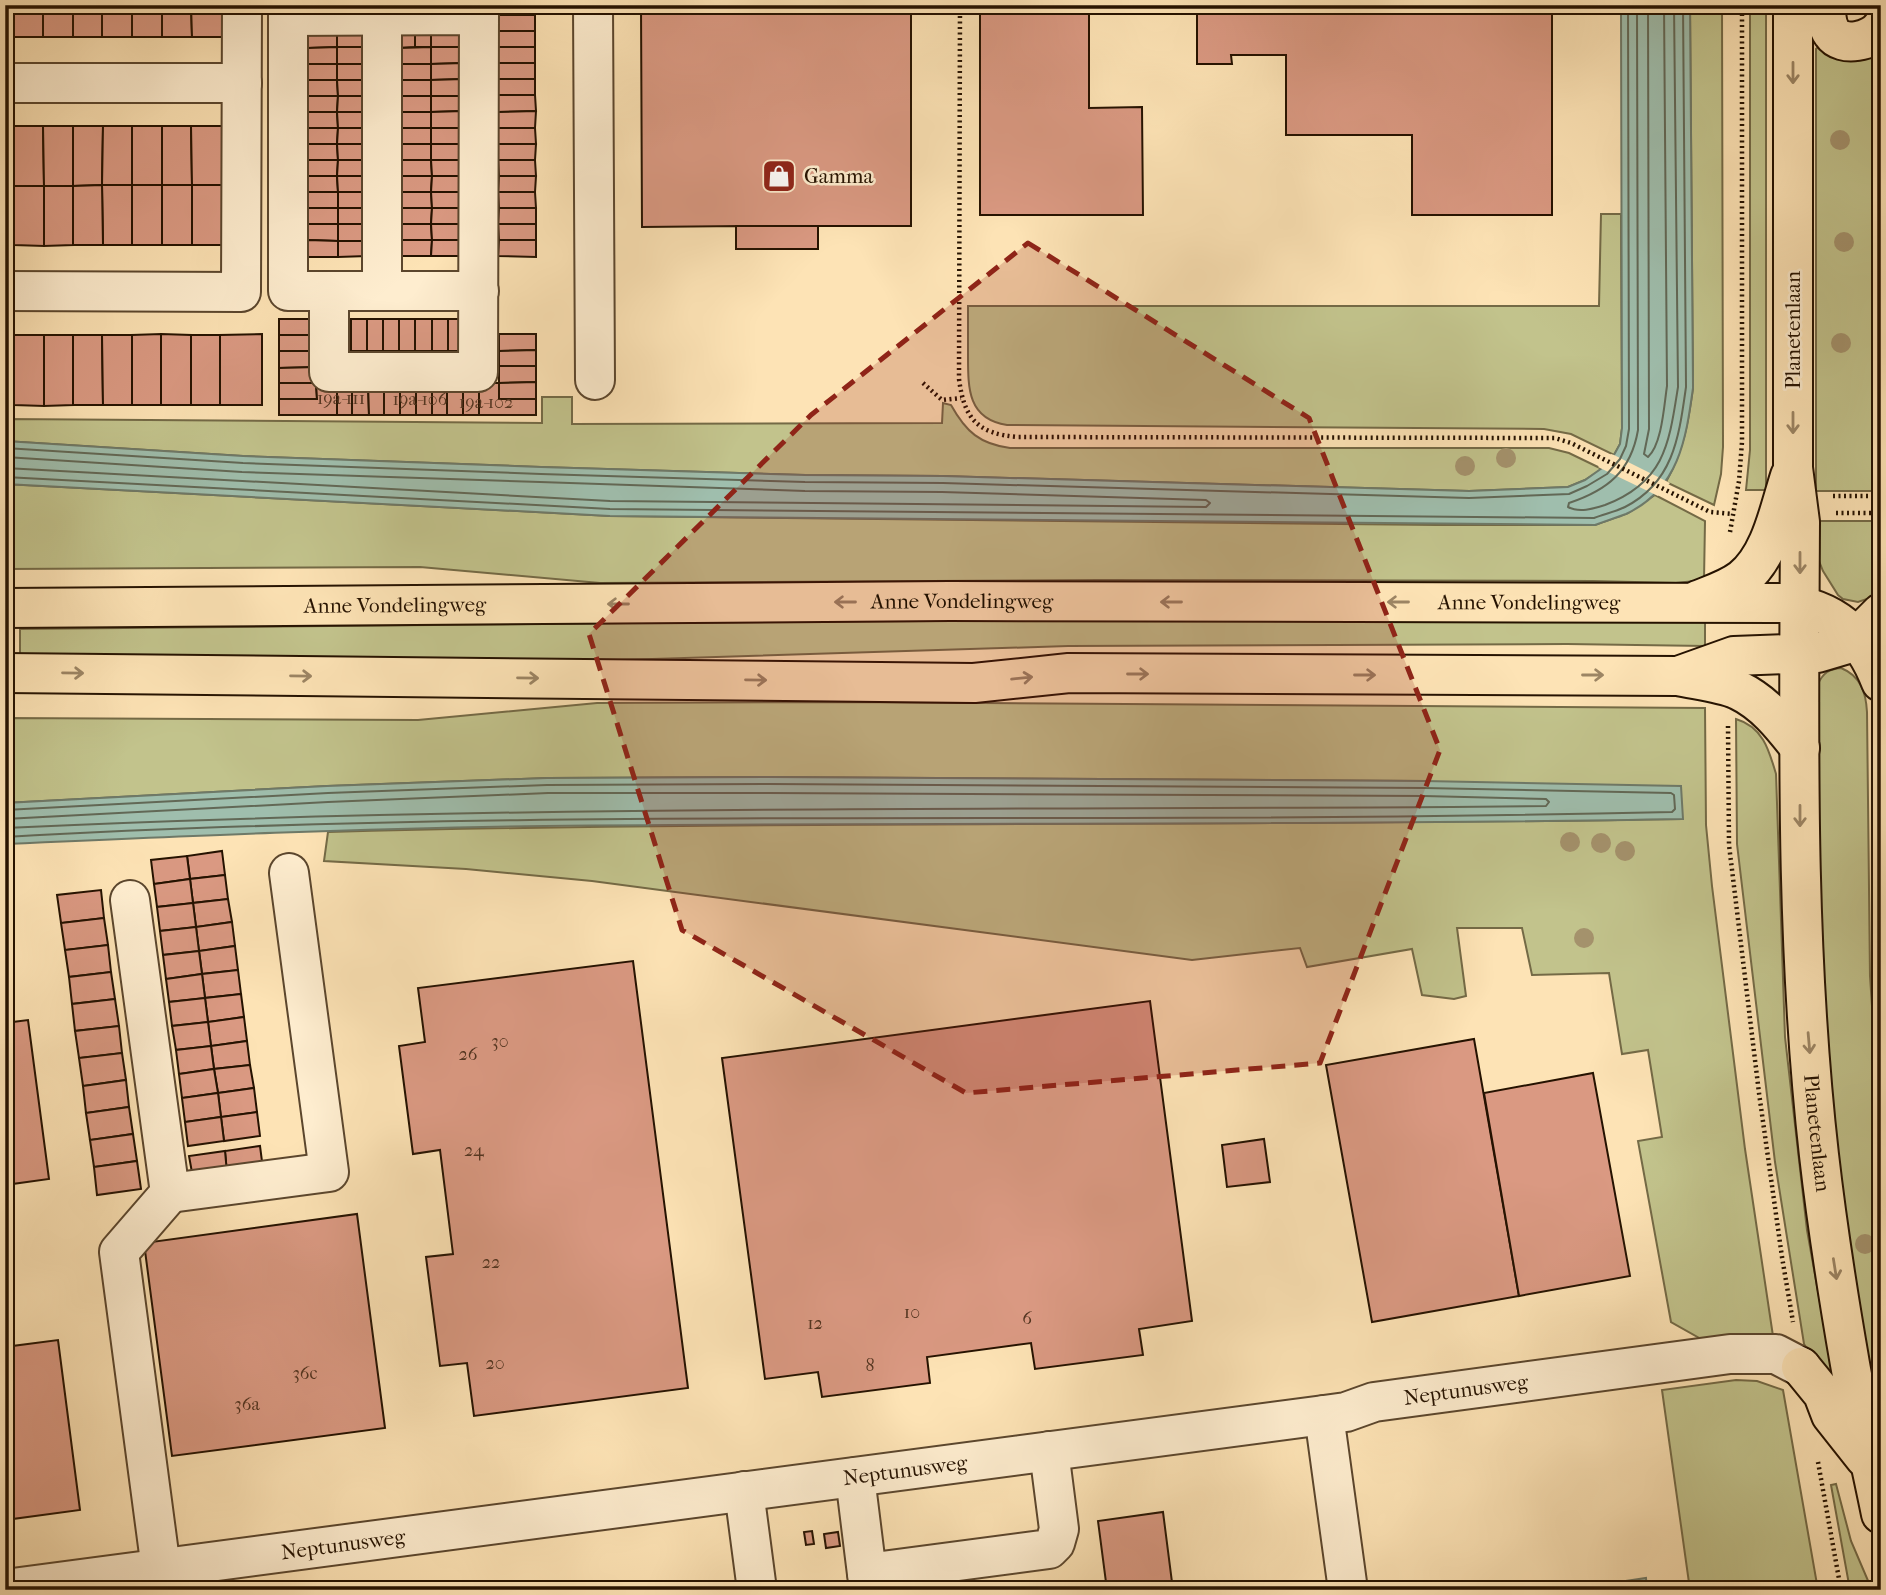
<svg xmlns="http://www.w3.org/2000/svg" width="1886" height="1595" font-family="'IM FELL French Canon',serif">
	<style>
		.green { fill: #c2c38c; stroke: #746a46; stroke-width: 2 }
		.water { fill: #9fbead; stroke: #6e7968; stroke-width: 2 }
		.pier { fill: #fde3b5 }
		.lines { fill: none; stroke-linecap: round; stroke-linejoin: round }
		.shore { stroke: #626856; stroke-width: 2 }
		.building { fill: #da9982; stroke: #251200; stroke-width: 2 }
		.minor-casing { stroke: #5b462d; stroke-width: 42 }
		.major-casing { stroke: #251200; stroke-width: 42 }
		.path { stroke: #251200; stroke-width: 4.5; stroke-dasharray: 2 3.5; stroke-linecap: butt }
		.minor { stroke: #feedcf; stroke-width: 38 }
		.major { stroke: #fde3b5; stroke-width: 38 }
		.tree { fill: #a4926c }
		.oneway { stroke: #9c8564 }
		.marked { fill: #8f2418; fill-opacity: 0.2; stroke: #8f2418; stroke-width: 5; stroke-dasharray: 14 9; stroke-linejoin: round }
		.labels { text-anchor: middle; stroke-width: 5; stroke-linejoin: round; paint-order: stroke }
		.number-label { font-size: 18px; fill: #523420 }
		.poi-label { font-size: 21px; fill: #251200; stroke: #feedcf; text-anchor: start }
		.street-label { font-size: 21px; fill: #251200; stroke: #feedcf }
	</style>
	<rect width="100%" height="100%" fill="#fde3b5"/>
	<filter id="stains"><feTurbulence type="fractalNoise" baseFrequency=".00286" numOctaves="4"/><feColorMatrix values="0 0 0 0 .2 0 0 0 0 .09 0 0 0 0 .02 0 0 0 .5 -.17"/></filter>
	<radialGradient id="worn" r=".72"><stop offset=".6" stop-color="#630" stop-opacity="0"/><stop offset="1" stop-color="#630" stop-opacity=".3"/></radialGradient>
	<g class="green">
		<path d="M1690 5H1722L1723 447 1721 474 1714 505 1666 482C1684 449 1688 424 1693 388Z"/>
		<path d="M1750 5H1766V490H1746L1750 450Z"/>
		<path d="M1818 47C1845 54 1852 65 1881 54V491H1816V49Z"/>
		<path d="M1601 214H1621L1622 428 1620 444 1614 455 1571 434 1544 429 1007 425C968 419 968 389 968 356 968 340 968 323 968 306H1599Z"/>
		<path d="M542 397H572V424L942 423 943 403 951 405C966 432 980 444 1010 448H1549L1569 453 1602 469 1585 480 1568 487 1469 491 943 476 805 475 541 467 243 456 5 441V419L542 423Z"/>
		<path d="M5 484 610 516 1436 525H1595L1628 513 1655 495 1705 521 1704 580 1676 583 1593 581 1099 580 600 583 420 567 5 569Z"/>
		<path d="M1816 521H1881V584L1870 598 1858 602 1843 599 1838 595 1823 571 1819 561Z"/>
		<path d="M1224 619 1705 622V646L1567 644 1068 646 621 660 20 658V629L631 623Z"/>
		<path d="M1841 668C1861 676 1866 693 1867 712L1870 976 1881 1141V1420L1857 1299 1833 1128 1818 909V684C1823 673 1829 669 1841 668Z"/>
		<path d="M846 702 1705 708 1706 825 1712 886 1745 1149 1773 1336 1710 1344 1671 1322 1638 1141 1662 1137 1648 1050 1622 1054 1609 973 1532 975 1522 928H1457L1466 996 1454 999 1422 995 1412 949 1307 967 1300 948 1192 960 592 881 466 869 324 861 328 832C780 820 1231 827 1682 819L1424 781 770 777 547 778 327 786 5 803V718L418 720 597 703Z"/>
		<path d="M1736 719C1763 727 1769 750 1776 774L1785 1037 1807 1230 1837 1398 1804 1344 1775 1162 1737 844Z"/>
		<path d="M1736 1380 1757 1381 1783 1390 1818 1590H1690L1662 1390Z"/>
		<path d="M1836 1484 1851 1541 1872 1590H1850L1831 1485Z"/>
	</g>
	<g class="water">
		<path d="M1621 5H1690L1693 388C1686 439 1679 489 1626 514 1616 518 1605 521 1595 525L610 516 5 484V441L243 456 541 467 805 475 943 476 1469 491 1568 487 1585 480 1602 468 1614 455 1620 444 1622 428Z"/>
		<path d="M770 777 1424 781 1681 786 1683 819C1304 826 924 822 545 826 365 828 185 836 5 844V803L327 786 547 778Z"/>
		<path d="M1646 1578 1647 1590H1566Z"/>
	</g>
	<path class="pier" d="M1611 454 1614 455 1670 483 1658 496 1598 467Z"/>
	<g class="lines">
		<g class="shore">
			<path d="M1637 5 1638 430C1631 471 1608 490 1569 503L1568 507C1579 513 1593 509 1605 505 1665 482 1669 444 1678 387L1674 5"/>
			<path d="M1648 5 1649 429 1644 454 1648 457C1662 444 1664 406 1667 386L1664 5"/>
			<path d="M5 448 243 463 541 474 805 482 943 483 1469 498 1569 494 1587 486 1607 474 1620 459 1626 446 1629 429 1628 5"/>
			<path d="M5 457 242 472 540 482 805 491 942 492 1206 500 1210 503 1206 507 610 501 5 468"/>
			<path d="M5 477 610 509 1594 518C1604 514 1615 512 1625 507 1674 482 1679 436 1686 387L1683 5"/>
			<path d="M5 810 328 793 547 785 770 784 1424 788 1671 793 1674 795 1675 809 1672 812C1488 816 1303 818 1119 818 748 818 376 816 5 837"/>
			<path d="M5 819 328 802 548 793H770L1424 796 1546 799 1549 802 1546 806 1452 807C970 810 487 805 5 828"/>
		</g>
	</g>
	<g class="building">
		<rect x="5" y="5" width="9" height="32"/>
		<rect x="14" y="5" width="29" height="32"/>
		<rect x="43" y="5" width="30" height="32"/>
		<rect x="73" y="5" width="29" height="32"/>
		<rect x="102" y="5" width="30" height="32"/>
		<rect x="132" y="5" width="30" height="32"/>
		<path d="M162 5H191L192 37H162Z"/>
		<path d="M191 5H225L226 37H192Z"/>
		<rect x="498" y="5" width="37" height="10"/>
		<path d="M641 5H911V226H811V243L741 244V226L642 227Z"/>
		<path d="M980 5H1089V108L1142 107 1143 215H980Z"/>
		<path d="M1197 5H1552V215H1412V135H1286V55H1231L1232 64H1197Z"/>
		<rect x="498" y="15" width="37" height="16"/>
		<rect x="337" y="31" width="30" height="16"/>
		<path d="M337 31V47L308 48V32Z"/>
		<path d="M415 31V47L399 48V32Z"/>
		<path d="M415 31 431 32V47H415Z"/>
		<path d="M463 31V47H431V32Z"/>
		<rect x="498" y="31" width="37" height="16"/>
		<rect x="337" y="47" width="30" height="17"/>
		<path d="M337 47V64H308V48Z"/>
		<path d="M431 47H463V63L431 64Z"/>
		<path d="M431 47V64H399V48Z"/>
		<rect x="498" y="47" width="37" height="16"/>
		<path d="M463 63V79L431 80V64Z"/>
		<rect x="498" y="63" width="37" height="16"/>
		<rect x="308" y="64" width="29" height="16"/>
		<rect x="337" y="64" width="30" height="16"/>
		<rect x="399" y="64" width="32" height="16"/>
		<path d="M463 79V96H431V80Z"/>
		<rect x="498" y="79" width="37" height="16"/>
		<path d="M308 80H337L338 96H308Z"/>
		<path d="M337 80H367V96H338Z"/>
		<rect x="399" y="80" width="32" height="16"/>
		<path d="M498 95H535L536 111 498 112Z"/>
		<path d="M308 96H338L337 112H308Z"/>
		<path d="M338 96H367V112H337Z"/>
		<rect x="399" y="96" width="32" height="16"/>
		<path d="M431 96H463V111L431 112Z"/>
		<path d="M463 111V128H431V112Z"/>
		<path d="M536 111 535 128H498V112Z"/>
		<path d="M308 112H337L338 128H308Z"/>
		<path d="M337 112H367V128H338Z"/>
		<rect x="399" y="112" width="32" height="16"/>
		<rect x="5" y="126" width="9" height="60"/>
		<path d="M14 126H43L44 186H14Z"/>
		<path d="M43 126H73V186H44Z"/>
		<path d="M73 126H103L102 185 73 186Z"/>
		<path d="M103 126H132V185H102Z"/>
		<rect x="132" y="126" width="30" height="59"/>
		<path d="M162 126H191L192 185H162Z"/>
		<path d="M191 126H226V185H192Z"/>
		<path d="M308 128H338L337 144H308Z"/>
		<path d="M338 128H367V144H337Z"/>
		<rect x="399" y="128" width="32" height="16"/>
		<path d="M431 128H463L464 144H431Z"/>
		<path d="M498 128H535L536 144H498Z"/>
		<path d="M308 144H337L338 160H308Z"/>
		<path d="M337 144H367V160H338Z"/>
		<rect x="399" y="144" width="32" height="16"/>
		<path d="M431 144H464L463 160H431Z"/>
		<path d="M498 144H536L535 160H498Z"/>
		<path d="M308 160H338L337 176H308Z"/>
		<path d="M338 160H367V176H337Z"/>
		<path d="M399 160H431L432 176H399Z"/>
		<path d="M431 160H463L464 176H432Z"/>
		<path d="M498 160H535L536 176H499Z"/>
		<path d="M308 176H337L338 192H308Z"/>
		<path d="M337 176H367V192H338Z"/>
		<path d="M399 176H432L431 192H399Z"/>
		<path d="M432 176H464V192H431Z"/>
		<path d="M499 176H536L535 192H498Z"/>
		<path d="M102 185H132V245H103Z"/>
		<path d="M102 185 103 245H73V186Z"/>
		<rect x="132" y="185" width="30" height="60"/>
		<rect x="162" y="185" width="30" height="60"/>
		<rect x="192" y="185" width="34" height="60"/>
		<rect x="5" y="186" width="9" height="59"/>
		<path d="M14 186H44V246L14 245Z"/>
		<path d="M44 186H73V245L44 246Z"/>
		<rect x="308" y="192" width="30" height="16"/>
		<rect x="338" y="192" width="29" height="16"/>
		<path d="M399 192H431L432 208H399Z"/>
		<path d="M431 192H464V208H432Z"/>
		<path d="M498 192H535L536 208H499Z"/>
		<rect x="308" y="208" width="30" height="16"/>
		<rect x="338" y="208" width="29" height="16"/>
		<path d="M399 208H432L431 224H399Z"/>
		<path d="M432 208H464V224H431Z"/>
		<path d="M499 208H536V224H498Z"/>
		<path d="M308 224H338V241L308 240Z"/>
		<rect x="338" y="224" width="29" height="17"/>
		<path d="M399 224H431L432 240H399Z"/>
		<path d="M431 224H464V240H432Z"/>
		<path d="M498 224H536V240H499Z"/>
		<rect x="736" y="226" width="82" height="23"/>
		<path d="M308 240 338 241V257H308Z"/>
		<path d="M399 240H432L431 256H399Z"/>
		<path d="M432 240H464V256H431Z"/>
		<path d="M499 240H536V257L498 256Z"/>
		<path d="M338 241H367V256L338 257Z"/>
		<rect x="279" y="319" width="37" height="16"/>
		<rect x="351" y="319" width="16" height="32"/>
		<rect x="367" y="319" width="16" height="32"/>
		<rect x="383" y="319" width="16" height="32"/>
		<rect x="399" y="319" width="16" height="32"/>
		<rect x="415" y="319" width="17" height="32"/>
		<rect x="432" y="319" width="16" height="32"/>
		<rect x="448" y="319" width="16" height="32"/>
		<path d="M161 334 191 335V405H161Z"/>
		<path d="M161 334V405H132V335Z"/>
		<path d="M262 334V405H220V335Z"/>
		<path d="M499 334H536V350L499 351Z"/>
		<rect x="5" y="335" width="9" height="70"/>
		<path d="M14 335H44V406L14 405Z"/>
		<path d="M44 335H73V405L44 406Z"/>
		<path d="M73 335H102L103 405H73Z"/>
		<path d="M102 335H132V405H103Z"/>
		<rect x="191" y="335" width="29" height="70"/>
		<rect x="279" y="335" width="37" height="16"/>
		<path d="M536 350V366H499V351Z"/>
		<path d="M279 351H316L317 367 279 368Z"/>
		<path d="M499 366H536V382L499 383Z"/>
		<path d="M317 367 316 383H279V368Z"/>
		<path d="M536 382V399H499V383Z"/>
		<path d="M279 383H316L317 399H279Z"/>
		<path d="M316 383 337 384V415H279V399H317Z"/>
		<path d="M352 383V415H337V384Z"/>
		<path d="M352 383H368L369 415H352Z"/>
		<path d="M368 383H384V415H369Z"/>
		<rect x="384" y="383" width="16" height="32"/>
		<rect x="400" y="383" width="16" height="32"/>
		<rect x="416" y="383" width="16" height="32"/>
		<rect x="432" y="383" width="15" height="32"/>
		<rect x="447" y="383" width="16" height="32"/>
		<rect x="463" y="383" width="16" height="32"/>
		<path d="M479 383H499V399H536V415H479Z"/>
		<path d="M222 851 225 875 190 879 187 856Z"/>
		<path d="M187 856 190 879 154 884 151 860Z"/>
		<path d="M225 875 228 899 193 903 190 879Z"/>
		<path d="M190 879 193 903 157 907 154 884Z"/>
		<path d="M101 890 104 918 61 923 57 895Z"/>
		<path d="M228 899 232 922 196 927 193 903Z"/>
		<path d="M193 903 196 927 160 931 157 907Z"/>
		<path d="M104 918 108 945 65 950 61 923Z"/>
		<path d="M232 922 235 946 199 951 196 927Z"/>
		<path d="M196 927 199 951 163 955 160 931Z"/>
		<path d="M108 945 111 972 69 977 65 950Z"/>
		<path d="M235 946 238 970 202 974 199 951Z"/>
		<path d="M199 951 202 974 166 979 163 955Z"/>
		<path d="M633 961 688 1388 474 1416 467 1363 440 1366 426 1257 453 1254 440 1150 413 1154 399 1046 425 1042 418 988Z"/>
		<path d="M238 970 241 994 205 998 202 974Z"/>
		<path d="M111 972 115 999 72 1004 69 977Z"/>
		<path d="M202 974 205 998 169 1002 166 979Z"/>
		<path d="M241 994 244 1017 208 1022 205 998Z"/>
		<path d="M205 998 208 1022 172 1026 169 1002Z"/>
		<path d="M115 999 119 1026 75 1031 72 1004Z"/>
		<path d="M1150 1001 1192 1321 1139 1329 1143 1355 1035 1369 1031 1343 927 1357 930 1383 822 1397 818 1372 765 1379 722 1058Z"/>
		<path d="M244 1017 247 1041 211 1046 208 1022Z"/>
		<path d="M28 1020 49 1179 5 1185V1023Z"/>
		<path d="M208 1022 211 1046 176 1050 172 1026Z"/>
		<path d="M119 1026 122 1053 79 1058 75 1031Z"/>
		<path d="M1474 1039 1519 1296 1372 1322 1326 1065Z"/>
		<path d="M247 1041 250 1065 214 1069 211 1046Z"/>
		<path d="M211 1046 214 1069 179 1074 176 1050Z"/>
		<path d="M122 1053 126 1080 83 1086 79 1058Z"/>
		<path d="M250 1065 254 1088 218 1093 214 1069Z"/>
		<path d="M214 1069 218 1093 182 1098 179 1074Z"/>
		<path d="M1593 1073 1630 1276 1519 1296 1484 1093Z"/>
		<path d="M126 1080 129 1107 86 1113 83 1086Z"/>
		<path d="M254 1088 257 1112 221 1117 218 1093Z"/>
		<path d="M218 1093 221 1117 185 1122 182 1098Z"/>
		<path d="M129 1107 133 1134 90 1140 86 1113Z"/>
		<path d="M257 1112 260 1136 224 1141 221 1117Z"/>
		<path d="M221 1117 224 1141 188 1146 185 1122Z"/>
		<path d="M133 1134 137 1161 94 1167 90 1140Z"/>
		<path d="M1264 1139 1270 1182 1227 1187 1222 1145Z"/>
		<path d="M260 1146 263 1169 227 1173 225 1151Z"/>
		<path d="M225 1151 227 1173 193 1178 189 1156Z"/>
		<path d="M137 1161 141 1189 97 1195 94 1167Z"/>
		<path d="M357 1214 385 1428 172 1456 144 1243Z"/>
		<path d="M58 1340 80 1510 5 1520V1347Z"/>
		<path d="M1163 1512 1173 1590H1107L1098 1521Z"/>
		<path d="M812 1531 814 1544 806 1545 804 1532Z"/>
		<path d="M838 1532 840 1546 826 1548 824 1534Z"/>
	</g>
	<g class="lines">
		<g class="minor-casing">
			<g id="minor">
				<path d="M288 5V291H479"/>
				<path d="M593 5 595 380"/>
				<path d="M288 16 479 15 478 372H329V291"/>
				<path d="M382 16V291"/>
				<path d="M5 83H242"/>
				<path d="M5 291 241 292 242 5"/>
				<path d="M130 900 170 1193 119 1252 161 1569"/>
				<path d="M170 1193 329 1172 289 873"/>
				<path d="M1324 1415 1348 1590"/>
				<path d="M855 1477 869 1590"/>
				<path d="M744 1491 757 1590"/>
				<path d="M867 1573 1049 1549 1055 1543 1059 1529 1049 1451"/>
				<path id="s1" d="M5 1589 1324 1415 1346 1412 1374 1402 1730 1354H1776L1801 1367"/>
			</g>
		</g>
		<g class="major-casing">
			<g id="major">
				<path id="s2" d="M1793 5V468L1800 522C1799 733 1795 945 1819 1155 1827 1225 1838 1295 1850 1364 1859 1415 1871 1464 1881 1514"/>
				<path d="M1826 5C1826 14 1826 25 1832 33 1842 48 1872 41 1881 28"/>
				<path d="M1698 600C1713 594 1729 589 1742 579 1771 556 1779 510 1790 476"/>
				<path id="s3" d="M5 608 950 601 1782 603C1834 608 1863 635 1881 682"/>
				<path d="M5 673 974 683 1069 673 1678 676C1696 680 1722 683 1738 690 1765 703 1782 725 1800 748"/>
				<path d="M1678 676 1734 656 1817 653 1844 645 1856 638 1881 613"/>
				<path d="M1801 1367 1823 1394 1831 1415 1865 1458"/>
			</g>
		</g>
		<g class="path">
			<path d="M960 5 959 379C964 418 977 434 1018 437L1555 438 1571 443 1710 512 1733 514"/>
			<path d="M923 383 942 400 961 398"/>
			<path d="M1833 496H1881"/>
			<path d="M1836 513H1881"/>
			<path d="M1730 532 1739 481 1742 442V5"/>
			<path d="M1728 726 1729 845 1759 1093 1782 1257 1793 1322"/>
			<path d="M1818 1462 1841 1590"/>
		</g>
		<use href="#minor" class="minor"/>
		<use href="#major" class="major"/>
	</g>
	<g class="tree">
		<circle cx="1840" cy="140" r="10"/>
		<circle cx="1844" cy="242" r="10"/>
		<circle cx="1841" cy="343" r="10"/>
		<circle cx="1506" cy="458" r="10"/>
		<circle cx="1465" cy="466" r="10"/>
		<circle cx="1570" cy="842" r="10"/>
		<circle cx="1601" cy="843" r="10"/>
		<circle cx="1625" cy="851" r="10"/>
		<circle cx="1584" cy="938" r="10"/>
		<circle cx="1865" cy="1244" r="10"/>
	</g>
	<defs><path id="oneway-shaft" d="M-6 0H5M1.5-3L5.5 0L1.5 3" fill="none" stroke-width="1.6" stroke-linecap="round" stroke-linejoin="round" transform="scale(1.75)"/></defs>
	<g class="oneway">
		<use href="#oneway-shaft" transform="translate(1793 73) rotate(90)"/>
		<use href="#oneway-shaft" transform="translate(1793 423) rotate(90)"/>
		<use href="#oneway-shaft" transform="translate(1800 563) rotate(90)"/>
		<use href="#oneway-shaft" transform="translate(845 602) rotate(180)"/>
		<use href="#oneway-shaft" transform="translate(1171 602) rotate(-180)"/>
		<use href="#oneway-shaft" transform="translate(1398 602) rotate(-180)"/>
		<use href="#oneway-shaft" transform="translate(618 604) rotate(180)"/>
		<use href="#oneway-shaft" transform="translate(73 673) rotate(1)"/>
		<use href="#oneway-shaft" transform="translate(1138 674)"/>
		<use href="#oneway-shaft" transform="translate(1365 675)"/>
		<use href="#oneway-shaft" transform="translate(1593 675)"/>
		<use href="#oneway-shaft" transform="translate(301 676) rotate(1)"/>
		<use href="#oneway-shaft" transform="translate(528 678) rotate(1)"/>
		<use href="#oneway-shaft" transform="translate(1022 678) rotate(-6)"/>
		<use href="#oneway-shaft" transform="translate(756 680) rotate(1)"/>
		<use href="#oneway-shaft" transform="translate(1800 816) rotate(90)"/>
		<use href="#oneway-shaft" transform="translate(1809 1043) rotate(85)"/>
		<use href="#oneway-shaft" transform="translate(1835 1269) rotate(81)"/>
	</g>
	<path class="marked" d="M1028 243 1309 418 1440 750 1320 1063 966 1093 682 930 589 634 811 415Z"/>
	<defs>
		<g id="shop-square" transform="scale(1.75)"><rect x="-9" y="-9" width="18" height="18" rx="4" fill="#8f2418" stroke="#feedcf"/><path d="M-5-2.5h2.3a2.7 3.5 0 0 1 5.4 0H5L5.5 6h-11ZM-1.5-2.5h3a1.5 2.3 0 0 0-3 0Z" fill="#fff"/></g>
	</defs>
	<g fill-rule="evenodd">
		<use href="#shop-square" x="779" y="176"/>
	</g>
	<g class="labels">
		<g class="number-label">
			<text x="341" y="404">19a-111</text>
			<text x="420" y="405">19a-106</text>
			<text x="486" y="408">19a-102</text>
			<text x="500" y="1047">30</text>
			<text x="468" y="1060">26</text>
			<text x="474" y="1156">24</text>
			<text x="491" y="1268">22</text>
			<text x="912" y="1318">10</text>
			<text x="1027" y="1324">6</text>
			<text x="815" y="1329">12</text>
			<text x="495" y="1369">20</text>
			<text x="870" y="1371">8</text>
			<text x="305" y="1379">36c</text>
			<text x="247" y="1410">36a</text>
		</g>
		<g class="poi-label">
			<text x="804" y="183">Gamma</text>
		</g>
		<g class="street-label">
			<text transform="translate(1793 330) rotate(-90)" y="7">Planetenlaan</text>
			<text dy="7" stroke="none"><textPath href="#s3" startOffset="957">Anne Vondelingweg</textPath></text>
			<text dy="7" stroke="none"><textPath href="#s3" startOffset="1524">Anne Vondelingweg</textPath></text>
			<text dy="7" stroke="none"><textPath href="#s3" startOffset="390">Anne Vondelingweg</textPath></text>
			<text dy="7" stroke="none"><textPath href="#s2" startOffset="1129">Planetenlaan</textPath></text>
			<text dy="7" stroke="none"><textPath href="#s1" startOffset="1475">Neptunusweg</textPath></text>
			<text dy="7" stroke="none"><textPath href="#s1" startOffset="908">Neptunusweg</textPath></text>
			<text dy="7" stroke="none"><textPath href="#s1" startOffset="341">Neptunusweg</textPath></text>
		</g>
	</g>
	<rect width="1886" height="1595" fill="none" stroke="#fde3b5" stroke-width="28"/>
	<rect x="7" y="7" width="1872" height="1581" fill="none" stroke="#251200" stroke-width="3.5"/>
	<rect x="14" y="14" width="1858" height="1567" fill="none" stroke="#251200" stroke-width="2"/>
	<rect width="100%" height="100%" filter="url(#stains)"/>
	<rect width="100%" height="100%" fill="url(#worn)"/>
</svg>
